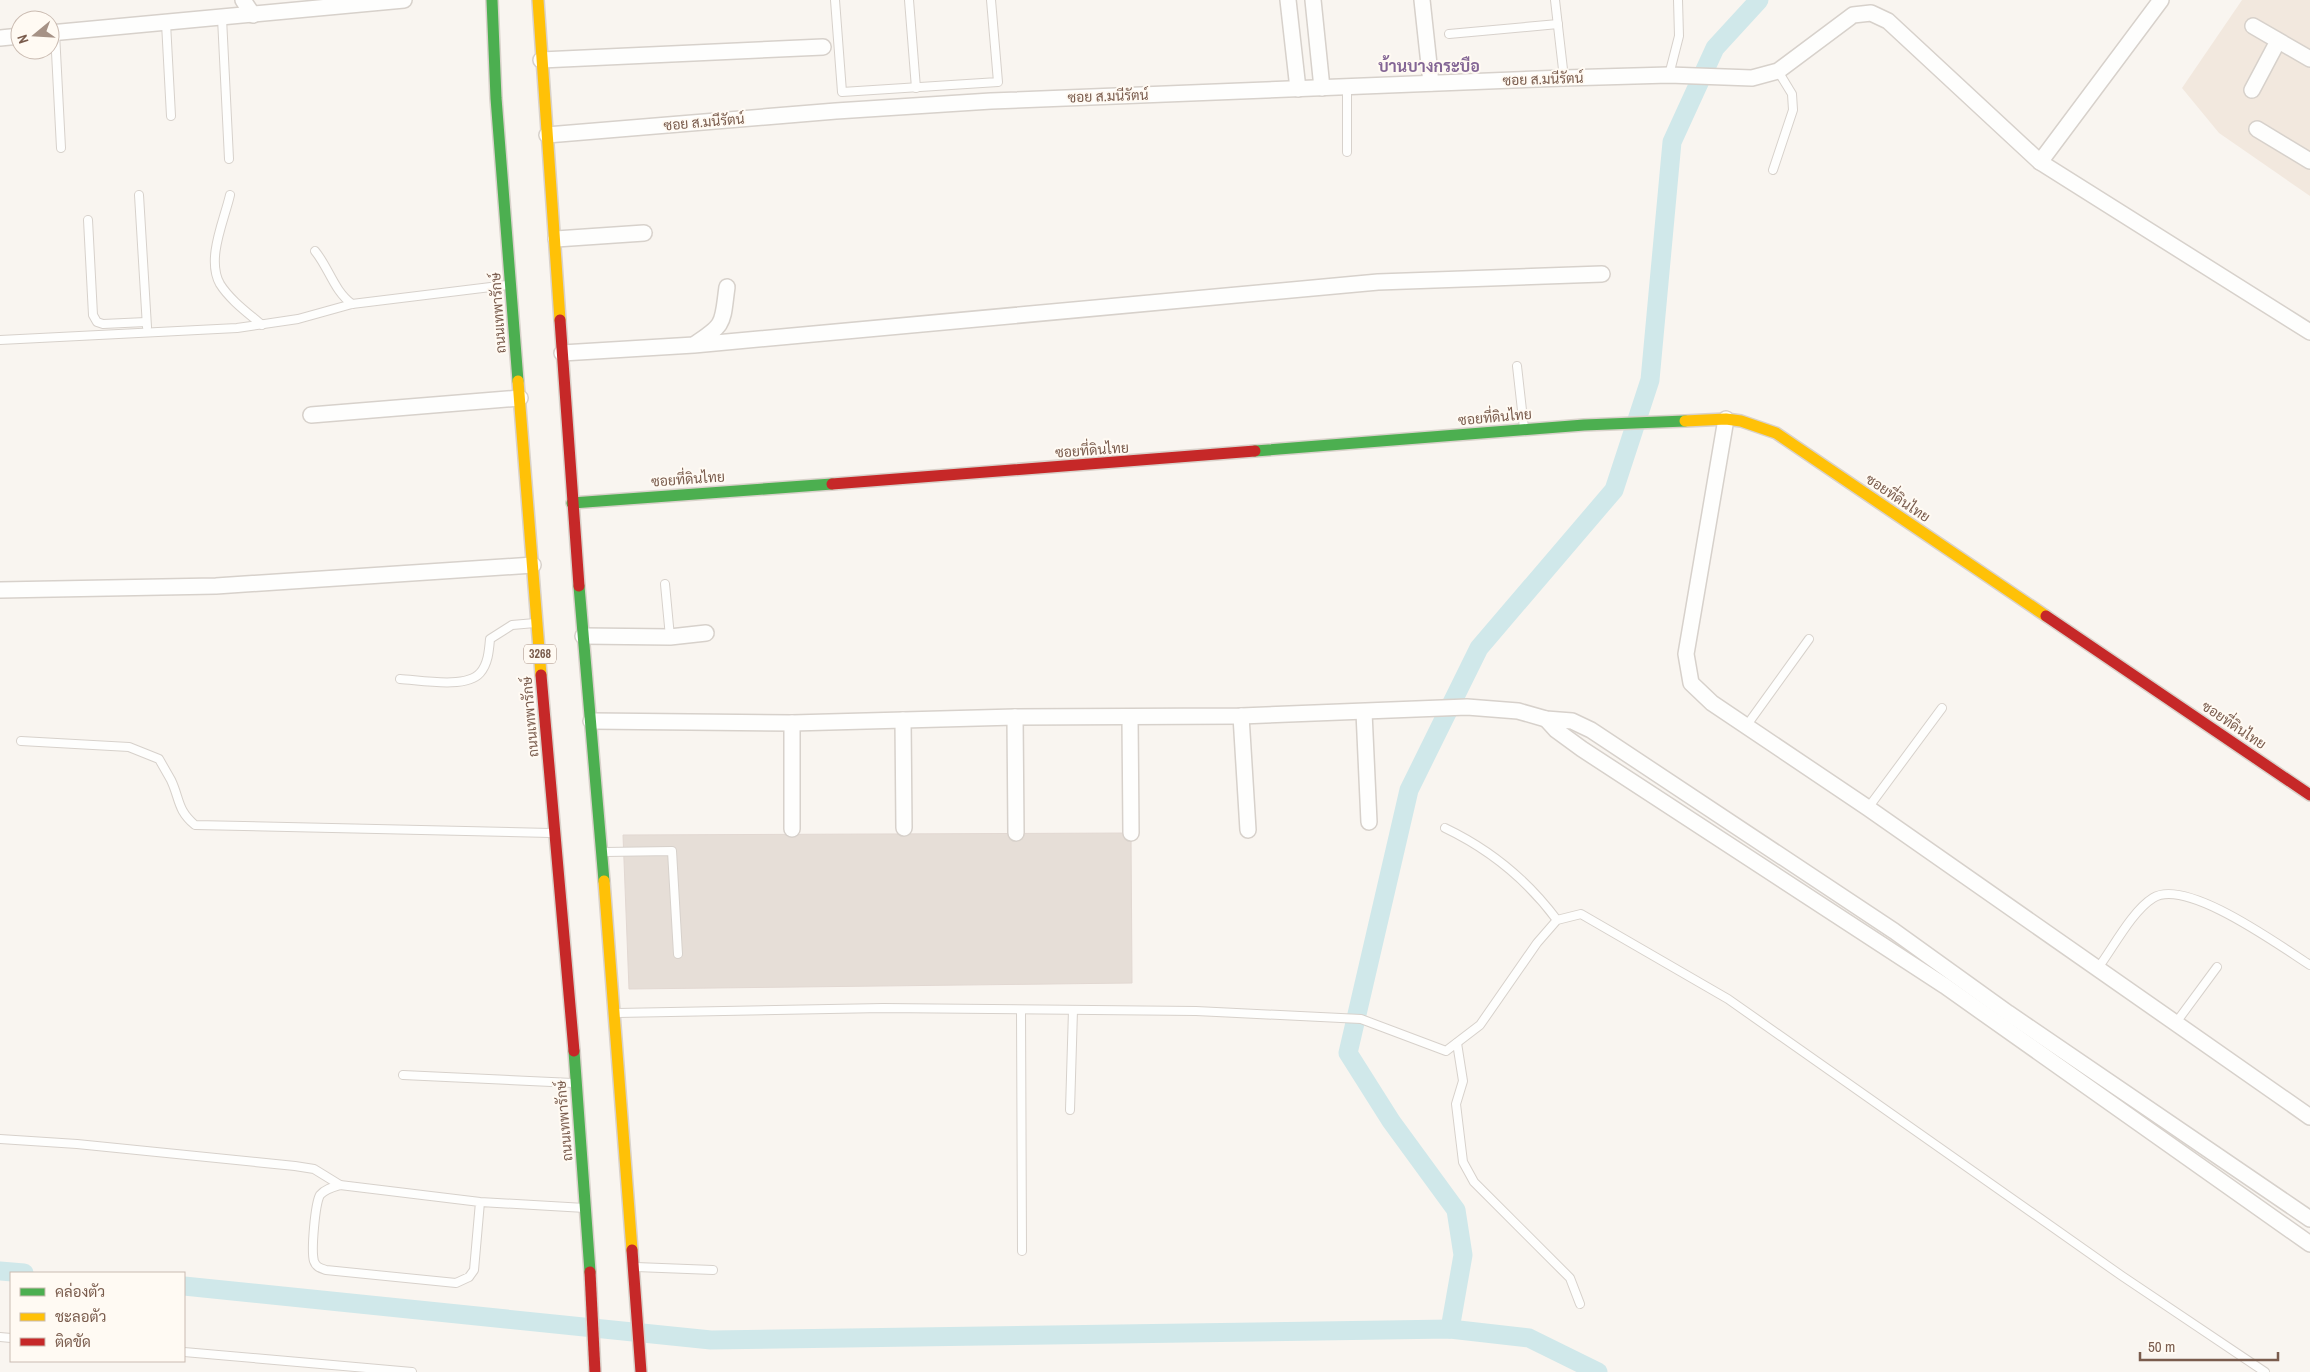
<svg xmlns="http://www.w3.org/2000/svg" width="2310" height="1372" font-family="'Archivo Narrow',Sarabun,sans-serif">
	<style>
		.residential { fill: #f2e8de }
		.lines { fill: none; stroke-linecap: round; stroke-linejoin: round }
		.canal { stroke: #d0e8ea; stroke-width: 19 }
		.building { fill: #e6ded7; stroke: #e2d8d2 }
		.lane-casing { stroke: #d7d1cb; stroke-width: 10 }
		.street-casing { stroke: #d7d1cb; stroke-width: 18 }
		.fast-casing { stroke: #d9d2cb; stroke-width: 14 }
		.slow-casing { stroke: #d9d2cb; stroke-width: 14 }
		.jam-casing { stroke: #d9d2cb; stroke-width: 14 }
		.lane { stroke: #fefefd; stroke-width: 8 }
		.street { stroke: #fefefd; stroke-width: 15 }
		.fast { stroke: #4caf50; stroke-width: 11 }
		.slow { stroke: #ffc107; stroke-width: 11 }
		.jam { stroke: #c62828; stroke-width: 11 }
		.labels { text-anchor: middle; stroke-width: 4; stroke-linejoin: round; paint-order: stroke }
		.shield { fill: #fffaf3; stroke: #a28b7f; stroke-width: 1 }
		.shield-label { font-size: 12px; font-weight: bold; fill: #7a5c4d }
		.street-label { font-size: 14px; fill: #7a5c4d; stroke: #fffaf3 }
		.quarter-label { font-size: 16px; font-weight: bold; fill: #846695; stroke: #fffaf3 }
	</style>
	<rect width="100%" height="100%" fill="#f9f5f0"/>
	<path class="residential" d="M2242 0H2310V196L2219 133 2182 88Z"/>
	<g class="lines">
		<g class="canal">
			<path d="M0 1271 24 1273"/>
			<path d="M184 1286 711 1340 1450 1329 1529 1338 1598 1372"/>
			<path d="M1450 1329 1463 1255 1456 1210 1391 1121 1348 1053 1409 790 1479 648 1614 490 1650 380 1672 142 1715 48 1759 0"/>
		</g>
	</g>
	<path class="building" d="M1131 833 1132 983 629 989 623 835Z"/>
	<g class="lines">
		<g class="lane-casing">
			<g id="lane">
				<path d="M835 0 842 92 998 82 991 0"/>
				<path d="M909 0 916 88"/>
				<path d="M1555 0 1564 78"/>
				<path d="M222 18 229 159"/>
				<path d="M166 23 171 116"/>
				<path d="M55 33 61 148"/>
				<path d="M1449 34 1558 24"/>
				<path d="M1669 75 1679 36 1678 0"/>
				<path d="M1347 87V152"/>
				<path d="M1773 170 1793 110 1792 94 1778 71"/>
				<path d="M139 195 147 327"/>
				<path d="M230 195C224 221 206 259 220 284 230 300 248 313 262 325"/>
				<path d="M88 220 93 315 97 322 103 324 146 322"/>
				<path d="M315 251C329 268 334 291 352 304"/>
				<path d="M0 340 237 328 298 319 352 304 507 285"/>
				<path d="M1517 366 1524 428"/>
				<path d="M665 584 670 637"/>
				<path d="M400 679C420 680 466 689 480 673 488 664 489 651 490 639L512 625 535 623"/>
				<path d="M1747 725 1809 639"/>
				<path d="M21 741 129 747 159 759C163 766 167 773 171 780 180 799 177 810 195 825L551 833"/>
				<path d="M1868 808 1942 708"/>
				<path d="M1445 828C1489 849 1528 881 1557 920"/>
				<path d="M605 852 672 851 678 954"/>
				<path d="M2098 968C2113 948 2132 911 2153 898 2186 877 2280 946 2310 965"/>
				<path d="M1021 1010 1022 1251"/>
				<path d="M617 1013 883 1008 1196 1011 1361 1019 1446 1051 1480 1025 1537 943 1557 920 1581 914 1728 999 2122 1276 2265 1372"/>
				<path d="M2175 1024 2217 967"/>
				<path d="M1457 1043 1463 1081 1456 1104 1463 1162 1474 1182 1570 1278 1580 1304"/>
				<path d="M403 1075 573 1083"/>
				<path d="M1070 1110 1073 1010"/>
				<path d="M0 1139 77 1144 295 1166 314 1169 340 1185"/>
				<path d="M480 1202 474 1270 469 1277 456 1283 326 1270C320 1268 316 1267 314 1261 311 1251 315 1204 320 1195 325 1189 333 1187 340 1185L480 1202 585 1208"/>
				<path d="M636 1267 713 1270"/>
				<path d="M0 1337 11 1338"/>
				<path d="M184 1352 412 1372"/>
			</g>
		</g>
		<g class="street-casing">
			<g id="street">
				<path d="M243 0 253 15"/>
				<path d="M1288 0 1298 89"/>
				<path d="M1313 0 1322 88"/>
				<path d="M1422 0 1431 83"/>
				<path d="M2253 26 2310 59"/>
				<path d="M50 33 404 0"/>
				<path d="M0 38 20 36"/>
				<path d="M541 60 823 47"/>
				<path d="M2252 90 2278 41"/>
				<path d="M2257 129 2310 161"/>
				<path d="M547 135 836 111 991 101 1564 78 1669 75 1752 78 1778 71 1853 15 1871 13 1888 21 2040 162 2310 332"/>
				<path d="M2040 162 2161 0"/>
				<path d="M556 239 644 233"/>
				<path d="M695 344C726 324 722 323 727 287"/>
				<path d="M562 353 694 345 1378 282 1602 274"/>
				<path d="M311 415 520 398"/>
				<path d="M1726 419 1686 654 1691 683 1712 703 1868 808 2310 1117"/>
				<path d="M0 590 216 586 533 565"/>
				<path d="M583 636 670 637 706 633"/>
				<path d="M1364 712 1369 822"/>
				<path d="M1241 716 1248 830"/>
				<path d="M1015 717 1016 833"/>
				<path d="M1130 717 1131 833"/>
				<path d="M1546 719 1556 730 1582 749 1945 986 2310 1244"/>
				<path d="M903 720 904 828"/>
				<path d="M591 721 792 723 1015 717 1241 716 1467 707 1518 711 1546 719 1572 721 1591 730 1894 931 2008 1013 2310 1219"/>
				<path d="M792 723V829"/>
			</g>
		</g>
		<g class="fast-casing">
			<g id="fast">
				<path d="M492 0 496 98 518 381"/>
				<path d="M1255 451 1584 425 1685 421"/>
				<path d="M572 503 832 484"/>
				<path d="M579 586 604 881"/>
				<path d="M574 1051 590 1272"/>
			</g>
		</g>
		<g class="slow-casing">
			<g id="slow">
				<path d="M538 0 560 320"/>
				<path d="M518 381 541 675"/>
				<path d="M1685 421 1726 419 1741 421 1776 433 2046 616"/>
				<path d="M604 881 632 1250"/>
			</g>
		</g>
		<g class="jam-casing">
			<g id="jam">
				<path d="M560 320 579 586"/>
				<path d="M832 484 1255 451"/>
				<path d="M2046 616 2310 795"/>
				<path d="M541 675 574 1051"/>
				<path d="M632 1250 641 1372"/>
				<path d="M590 1272 595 1372"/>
			</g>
		</g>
		<use href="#lane" class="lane"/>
		<use href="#street" class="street"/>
		<use href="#fast" class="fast"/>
		<use href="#slow" class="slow"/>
		<use href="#jam" class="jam"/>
	</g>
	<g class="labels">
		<rect class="shield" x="524" y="644.5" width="32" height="19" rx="4"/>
		<g class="shield-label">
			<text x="540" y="658">3268</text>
		</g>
		<g class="street-label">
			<text transform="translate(1543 79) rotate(-2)" y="5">ซอย ส.มนีรัตน์</text>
			<text transform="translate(1108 96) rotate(-2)" y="5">ซอย ส.มนีรัตน์</text>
			<text transform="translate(704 122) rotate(-5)" y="5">ซอย ส.มนีรัตน์</text>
			<text transform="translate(498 313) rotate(-94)" y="5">ถนนเทพารักษ์</text>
			<text transform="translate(1495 417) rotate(-5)" y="5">ซอยที่ดินไทย</text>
			<text transform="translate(1092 450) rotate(-4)" y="5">ซอยที่ดินไทย</text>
			<text transform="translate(688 479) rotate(-4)" y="5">ซอยที่ดินไทย</text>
			<text transform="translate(1898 498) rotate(34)" y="5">ซอยที่ดินไทย</text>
			<text transform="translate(530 717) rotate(-95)" y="5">ถนนเทพารักษ์</text>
			<text transform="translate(2234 725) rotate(34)" y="5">ซอยที่ดินไทย</text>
			<text transform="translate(564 1121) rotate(-95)" y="5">ถนนเทพารักษ์</text>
		</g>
		<g class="quarter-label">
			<text x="1429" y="72">บ้านบางกระบือ</text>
		</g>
	</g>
	<rect x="10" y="1272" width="175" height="90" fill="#fffaf3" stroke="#cabbb1"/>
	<rect x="20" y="1288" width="25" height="8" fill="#4caf50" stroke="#cabbb1"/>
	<text x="55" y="1297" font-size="15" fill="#7a5c4d">คล่องตัว</text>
	<rect x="20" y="1313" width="25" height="8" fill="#ffc107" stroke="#cabbb1"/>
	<text x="55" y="1322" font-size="15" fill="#7a5c4d">ชะลอตัว</text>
	<rect x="20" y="1338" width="25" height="8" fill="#c62828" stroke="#cabbb1"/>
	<text x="55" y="1347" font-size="15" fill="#7a5c4d">ติดขัด</text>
	<g transform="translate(35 35) rotate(252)"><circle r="24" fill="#fffaf3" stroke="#cabbb1"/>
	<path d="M0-4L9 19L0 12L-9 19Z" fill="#a69286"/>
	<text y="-8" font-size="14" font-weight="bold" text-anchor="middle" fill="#7a5c4d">N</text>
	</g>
	<path d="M2140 1352v8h138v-8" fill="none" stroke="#7a5c4d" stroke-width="2.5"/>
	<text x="2148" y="1352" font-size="15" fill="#7a5c4d" stroke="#fffaf3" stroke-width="4" paint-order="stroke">50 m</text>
</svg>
